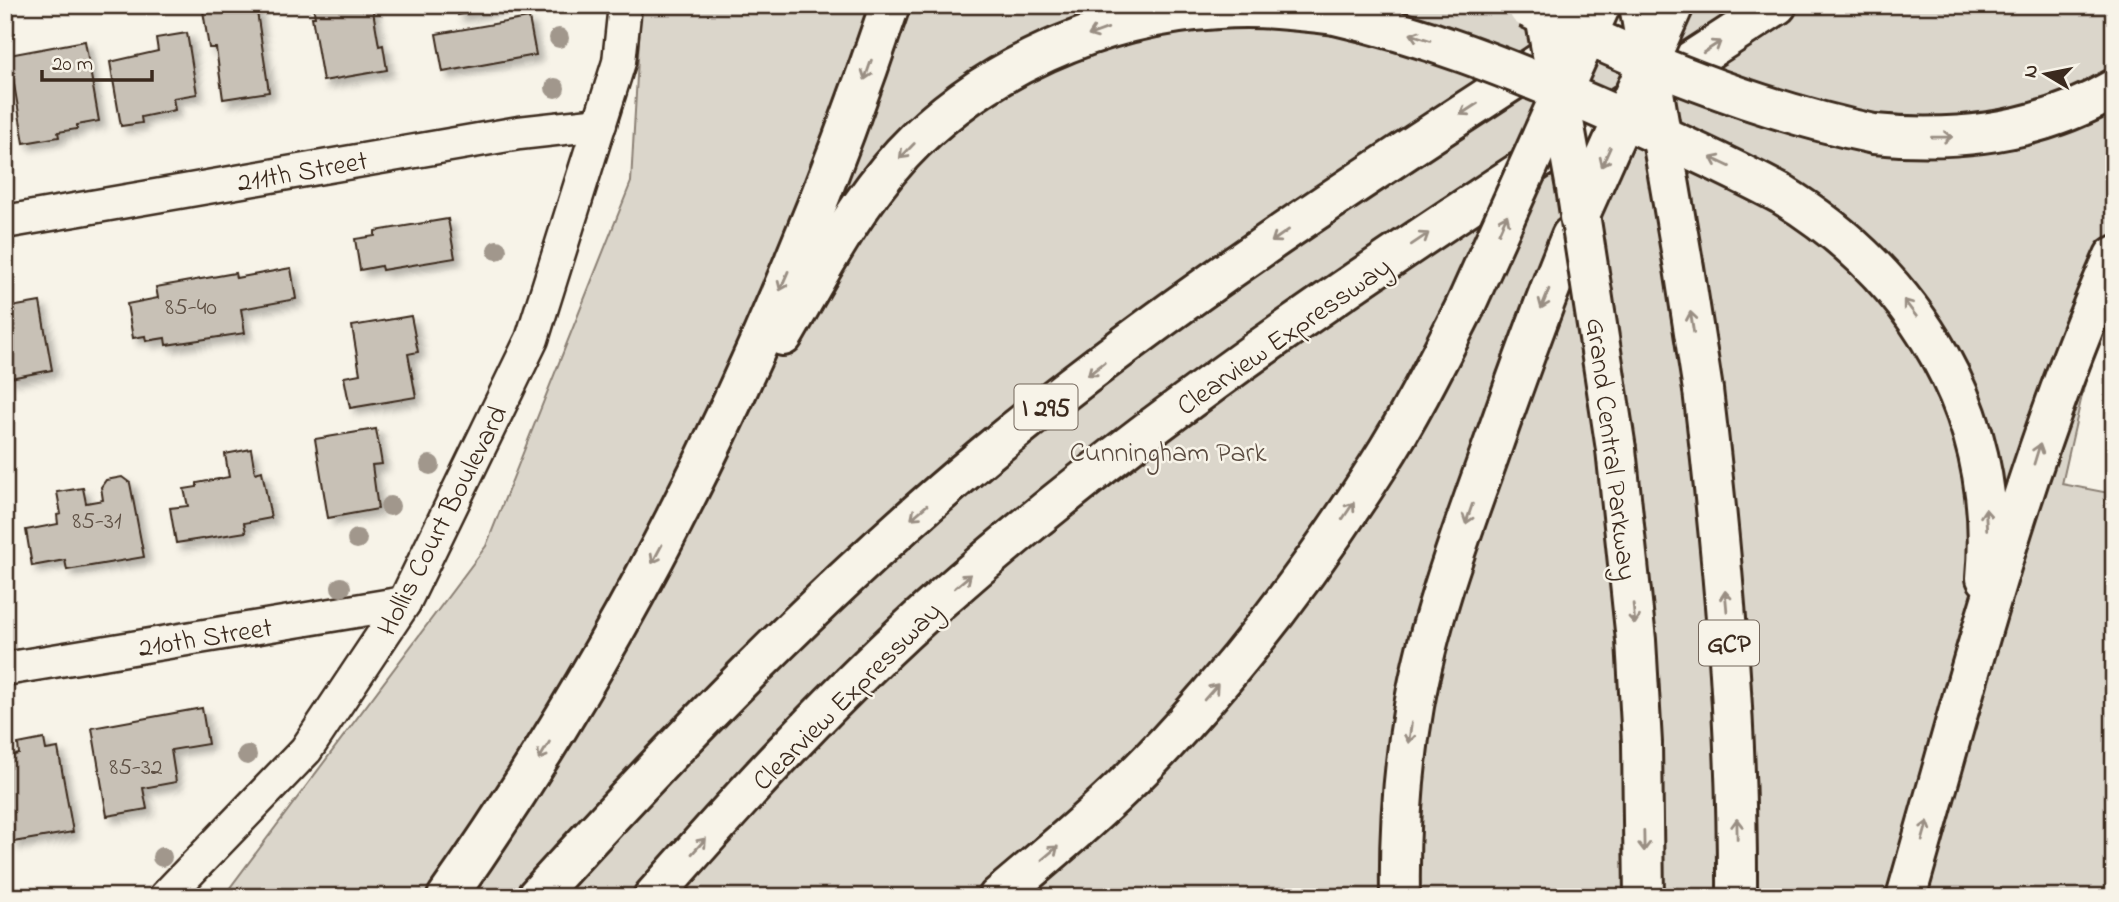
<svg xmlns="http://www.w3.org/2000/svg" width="2119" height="902" font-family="'Indie Flower',sans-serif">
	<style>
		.green { fill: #dbd6cb; stroke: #8b8074; stroke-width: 2 }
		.building { fill: #c8c1b6; stroke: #3b2a1e; stroke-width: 2; filter: url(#shadow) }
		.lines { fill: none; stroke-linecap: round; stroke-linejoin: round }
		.street-casing { stroke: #3b2a1e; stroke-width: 37 }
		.highway-casing { stroke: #3b2a1e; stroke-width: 44 }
		.street { stroke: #f7f3e8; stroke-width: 32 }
		.highway { stroke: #f7f3e8; stroke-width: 38 }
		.highway-bridge-casing { stroke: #3b2a1e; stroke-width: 44; stroke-linecap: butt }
		.highway-bridge { stroke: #f7f3e8; stroke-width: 38 }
		.tree { fill: #a1978c }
		.oneway { stroke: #998e83 }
		.labels { text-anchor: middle; stroke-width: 5; stroke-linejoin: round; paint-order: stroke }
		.number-label { font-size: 24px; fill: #5e5044 }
		.shield { fill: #f7f3e8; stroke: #73665b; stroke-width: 2 }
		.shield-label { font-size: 26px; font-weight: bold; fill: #3b2a1e }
		.street-label { font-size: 28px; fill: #3b2a1e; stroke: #f7f3e8 }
		.park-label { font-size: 28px; fill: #5b4c41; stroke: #f7f3e8 }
	</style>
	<defs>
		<filter id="shadow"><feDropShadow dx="6" dy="6" stdDeviation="3.5" flood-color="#0004"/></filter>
	</defs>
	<rect width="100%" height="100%" fill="#f7f3e8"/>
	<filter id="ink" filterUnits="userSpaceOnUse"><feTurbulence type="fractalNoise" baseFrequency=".0143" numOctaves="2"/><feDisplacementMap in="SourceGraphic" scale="14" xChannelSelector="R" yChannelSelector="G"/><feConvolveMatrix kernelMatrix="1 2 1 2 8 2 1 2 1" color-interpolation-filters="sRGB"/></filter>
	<g filter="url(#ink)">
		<path class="green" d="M641 5H2114V254L2062 484 2114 494V897H223L486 546 631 182Z"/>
		<g class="building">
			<path d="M241 5H256L269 92 223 99 216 48H209L203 11Z"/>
			<path d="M313 5H372L379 46 383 45 387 70 323 81 312 17H315Z"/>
			<path d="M457 5H512L458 15Z"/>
			<path d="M529 18 536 55 443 72 436 34Z"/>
			<path d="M187 33 197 94 173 98 175 110 141 117 142 123 121 126 110 62 158 51 156 38Z"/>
			<path d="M85 41 99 121 77 125V129L58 132 59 137 24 143 9 55Z"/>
			<path d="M448 219 455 258 382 270 381 266 360 270 355 239 375 236V231Z"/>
			<path d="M291 268 296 299 241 309 245 333 166 345 165 338 146 341 145 336 133 338 127 304 158 298 156 287 235 273 236 278Z"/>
			<path d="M40 302 52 370 10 378 9 371 5 372V308Z"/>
			<path d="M411 316 418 352 408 354 416 397 350 408 344 377 360 374 352 326Z"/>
			<path d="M376 429 382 464 372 465 378 509 328 518 315 439Z"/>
			<path d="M251 449 255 473 262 471 271 518 244 523 246 532 176 543 170 508 188 506 184 489 197 487V483L229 477 225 454Z"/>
			<path d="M122 477 130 483 144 557 67 570 65 560 32 566 26 530 58 524 57 515 61 514 57 492 83 488 86 503 103 500 101 487 106 480Z"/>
			<path d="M202 708 208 744 171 750 176 782 143 788 147 809 107 816 92 728Z"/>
			<path d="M44 739 46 750 58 748 73 832 13 842 5 797V757L19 754 18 744Z"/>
		</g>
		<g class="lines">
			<g class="street-casing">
				<g id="street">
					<path d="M5 222 519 133 600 124"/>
					<path d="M5 669 404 603"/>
					<path d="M165 897 306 750 404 603 532 339 619 62 625 5"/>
				</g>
			</g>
			<g class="highway-casing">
				<g id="highway">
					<path d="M1874 134C1956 142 2041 132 2114 89"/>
					<path d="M1781 194C1916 276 2001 416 1986 578"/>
					<path d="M783 336C819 274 853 208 902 154 982 68 1102 16 1218 9 1257 6 1296 10 1335 15"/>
					<path d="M1703 390C1723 558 1738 727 1737 897"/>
					<path d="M1616 449 1636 640 1642 743 1644 897"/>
					<path d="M447 897C639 624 784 321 890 5"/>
					<path d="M536 897C678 741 825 588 987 453 1188 287 1411 147 1629 5"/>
					<path d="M653 897C744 794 837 691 940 600 1197 373 1490 192 1777 5"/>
					<path d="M998 897C1061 844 1125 790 1180 728 1253 647 1319 559 1378 466 1410 416 1437 362 1464 309"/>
					<path d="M1400 897C1399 833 1403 768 1414 706 1429 620 1460 537 1489 456 1515 382 1541 309 1571 236"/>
					<path d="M1906 897C1968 681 2023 461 2114 256"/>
				</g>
			</g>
			<use href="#street" class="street"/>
			<use href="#highway" class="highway"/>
			<g class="highway-bridge-casing">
				<g id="highway-bridge">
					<path d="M1543 5 1576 188 1616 449"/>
					<path d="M1639 5 1684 268 1703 390"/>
					<path d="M1528 8C1639 61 1753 109 1874 134"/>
					<path d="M1335 15C1424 35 1508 68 1592 105 1656 133 1719 161 1781 194"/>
					<path d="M1579 217 1674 5"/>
					<path d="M1464 309 1601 5"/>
				</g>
			</g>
			<use href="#highway-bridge" class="highway-bridge"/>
		</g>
		<g class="tree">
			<circle cx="559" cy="38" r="10"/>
			<circle cx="555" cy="88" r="10"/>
			<circle cx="497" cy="250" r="10"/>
			<circle cx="430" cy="465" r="10"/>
			<circle cx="390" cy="506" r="10"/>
			<circle cx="357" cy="539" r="10"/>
			<circle cx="341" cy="587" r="10"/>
			<circle cx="247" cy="755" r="10"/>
			<circle cx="162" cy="857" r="10"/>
		</g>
		<defs><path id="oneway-shaft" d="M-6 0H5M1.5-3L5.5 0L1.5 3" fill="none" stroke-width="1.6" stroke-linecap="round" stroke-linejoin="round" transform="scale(1.75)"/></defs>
		<g class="oneway">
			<use href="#oneway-shaft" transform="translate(1098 32) rotate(160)"/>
			<use href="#oneway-shaft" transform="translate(1420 37) rotate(-162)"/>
			<use href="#oneway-shaft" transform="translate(1712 47) rotate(-33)"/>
			<use href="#oneway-shaft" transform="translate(868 70) rotate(109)"/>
			<use href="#oneway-shaft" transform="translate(1469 109) rotate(147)"/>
			<use href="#oneway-shaft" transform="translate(1942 137) rotate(-1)"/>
			<use href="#oneway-shaft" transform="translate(907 151) rotate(134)"/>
			<use href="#oneway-shaft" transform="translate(1606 157) rotate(114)"/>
			<use href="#oneway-shaft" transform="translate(1720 162) rotate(-155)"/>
			<use href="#oneway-shaft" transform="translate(1503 224) rotate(-66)"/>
			<use href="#oneway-shaft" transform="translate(1280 236) rotate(145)"/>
			<use href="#oneway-shaft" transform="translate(1420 239) rotate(-34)"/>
			<use href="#oneway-shaft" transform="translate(784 281) rotate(113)"/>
			<use href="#oneway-shaft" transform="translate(1545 299) rotate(112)"/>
			<use href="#oneway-shaft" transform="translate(1910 308) rotate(-127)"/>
			<use href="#oneway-shaft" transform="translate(1692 322) rotate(-99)"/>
			<use href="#oneway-shaft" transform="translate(1096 369) rotate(142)"/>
			<use href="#oneway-shaft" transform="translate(2037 454) rotate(-73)"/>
			<use href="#oneway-shaft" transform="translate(1348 511) rotate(-56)"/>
			<use href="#oneway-shaft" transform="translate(919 512) rotate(139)"/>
			<use href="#oneway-shaft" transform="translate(1469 514) rotate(109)"/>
			<use href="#oneway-shaft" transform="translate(1986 519) rotate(-94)"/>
			<use href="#oneway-shaft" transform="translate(657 554) rotate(118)"/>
			<use href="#oneway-shaft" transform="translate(963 581) rotate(-40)"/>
			<use href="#oneway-shaft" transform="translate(1726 601) rotate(-95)"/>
			<use href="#oneway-shaft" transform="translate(1634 614) rotate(85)"/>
			<use href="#oneway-shaft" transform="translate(1211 692) rotate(-49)"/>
			<use href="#oneway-shaft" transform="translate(1410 733) rotate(98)"/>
			<use href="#oneway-shaft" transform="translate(544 751) rotate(121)"/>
			<use href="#oneway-shaft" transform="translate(1737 829) rotate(-91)"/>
			<use href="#oneway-shaft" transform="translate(1925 831) rotate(-74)"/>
			<use href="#oneway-shaft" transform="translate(1644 841) rotate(89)"/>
			<use href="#oneway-shaft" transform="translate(699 846) rotate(-48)"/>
			<use href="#oneway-shaft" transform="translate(1050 853) rotate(-40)"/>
		</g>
	</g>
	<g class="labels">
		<g class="number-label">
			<text x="191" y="314">85-40</text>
			<text x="97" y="528">85-31</text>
			<text x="136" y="774">85-32</text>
		</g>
		<g class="shield">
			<rect x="1014.5" y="384.5" width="63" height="45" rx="5"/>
			<rect x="1699" y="620.5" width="60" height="45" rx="5"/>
		</g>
		<g class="shield-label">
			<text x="1046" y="416">I 295</text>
			<text x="1729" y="652">GCP</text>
		</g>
		<g class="street-label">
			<text transform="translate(302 170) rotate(-10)" y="10">211th Street</text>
			<text transform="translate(1283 335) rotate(-35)" y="10">Clearview Expressway</text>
			<text transform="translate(1613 449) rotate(83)" y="10">Grand Central Parkway</text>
			<text transform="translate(441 520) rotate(-63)" y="10">Hollis Court Boulevard</text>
			<text transform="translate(205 636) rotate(-9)" y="10">210th Street</text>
			<text transform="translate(846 695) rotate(-45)" y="10">Clearview Expressway</text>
		</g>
		<g class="park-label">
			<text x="1168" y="461">Cunningham Park</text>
		</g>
	</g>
	<rect width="2119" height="902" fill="none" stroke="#f7f3e8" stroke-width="28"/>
	<rect x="14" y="14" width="2091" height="874" fill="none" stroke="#3b2a1e" stroke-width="2.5" filter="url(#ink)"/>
	<g transform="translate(2046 74) rotate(280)" stroke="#f7f3e8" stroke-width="5" paint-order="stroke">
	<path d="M0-5L12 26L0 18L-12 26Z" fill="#3b2a1e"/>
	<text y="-10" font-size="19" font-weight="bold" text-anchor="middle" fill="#3b2a1e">N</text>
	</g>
	<path d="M42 70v10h110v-10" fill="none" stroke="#3b2a1e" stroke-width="3.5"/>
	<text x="52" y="70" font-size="21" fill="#3b2a1e" stroke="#f7f3e8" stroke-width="5" paint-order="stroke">20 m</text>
</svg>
